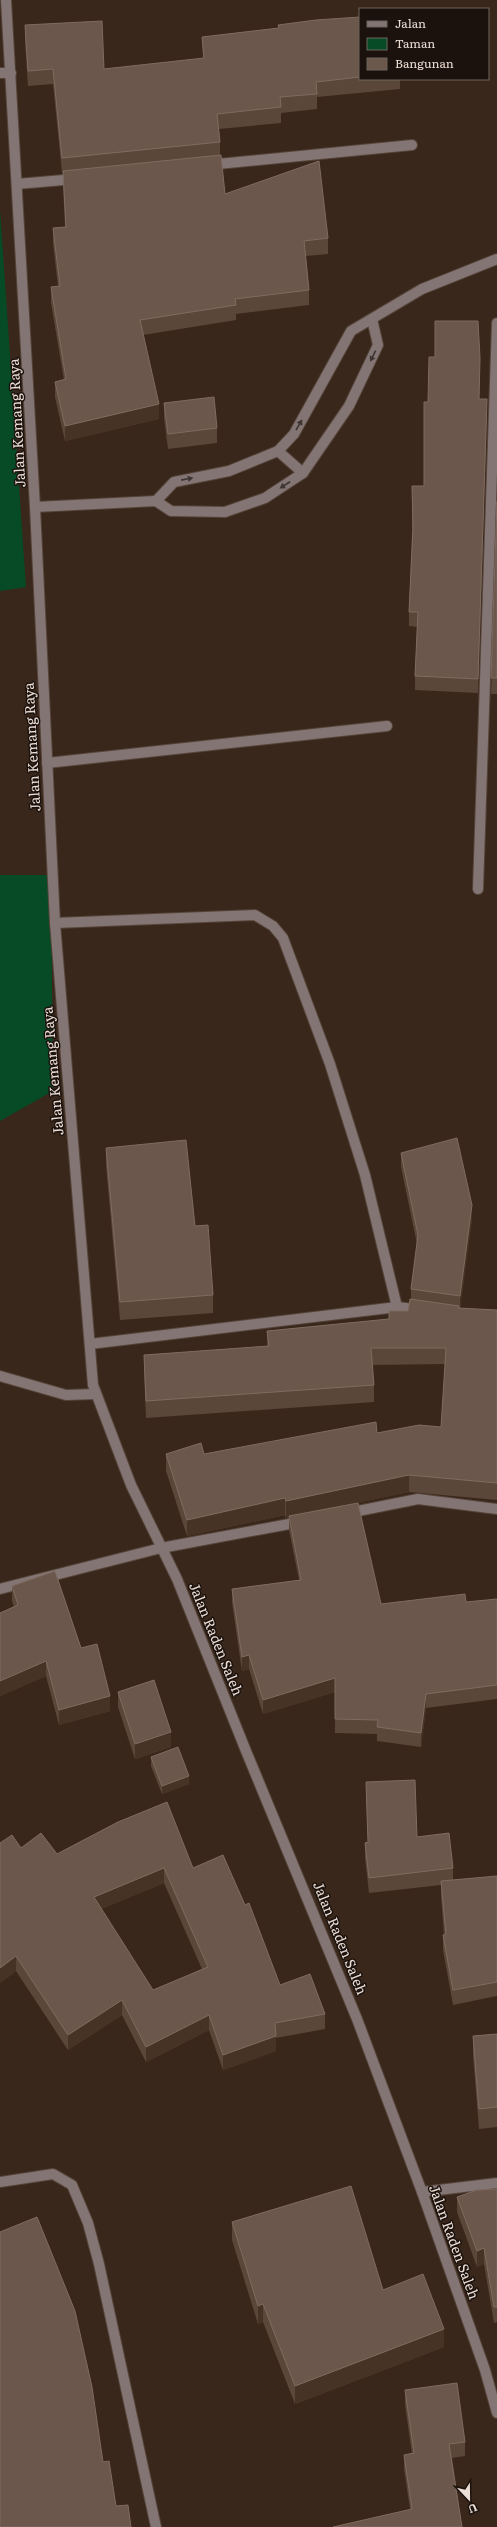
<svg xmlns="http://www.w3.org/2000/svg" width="497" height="2527" font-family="Literata,serif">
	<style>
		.green { fill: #064b26 }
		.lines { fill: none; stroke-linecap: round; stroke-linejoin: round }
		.minor-casing { stroke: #564439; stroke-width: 12 }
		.minor { stroke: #827574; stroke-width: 10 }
		.wall { fill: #5b463a; fill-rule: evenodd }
		.shaded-wall { fill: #473326 }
		.building { fill: #6b574b; stroke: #7f6c60; fill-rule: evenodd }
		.oneway { fill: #3f3531 }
		.labels { text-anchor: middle; stroke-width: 3; stroke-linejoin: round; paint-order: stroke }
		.street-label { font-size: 14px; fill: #ecded6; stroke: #1b120d }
	</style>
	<rect width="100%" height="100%" fill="#3a271b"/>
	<g class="green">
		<path d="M0 210 26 587 0 591Z"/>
		<path d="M0 875H51L53 1091 0 1121Z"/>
	</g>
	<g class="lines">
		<g class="minor-casing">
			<g id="minor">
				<path d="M6 0 35 507 55 923 93 1385 131 1485 177 1579 246 1751 357 2019 422 2192 485 2370 497 2413"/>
				<path d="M0 73H11"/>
				<path d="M208 165 412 145"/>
				<path d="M17 184 75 179"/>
				<path d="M278 451 303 473"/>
				<path d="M156 501 174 482 229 471 278 451 294 434 351 331 422 289 497 259"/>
				<path d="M35 507 156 501 171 511 225 512 265 498 303 473 349 406 378 345 372 319"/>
				<path d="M47 763 387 726"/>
				<path d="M478 889 497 323"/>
				<path d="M55 923 255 915 273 926 283 938 330 1064 365 1175 397 1307"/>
				<path d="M90 1344 397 1307 422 1310"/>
				<path d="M0 1376 66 1395 96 1394"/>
				<path d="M348 1513 418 1499 497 1509"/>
				<path d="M0 1589 161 1548 300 1522"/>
				<path d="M0 2182 53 2174 72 2185 88 2223 99 2264 156 2527"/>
				<path d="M422 2192 497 2183"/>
			</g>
		</g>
		<use href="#minor" class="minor"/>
	</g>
	<g class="wall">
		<path d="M360 17V79H400V89L317 97V109L281 113V123L219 129 220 142V155L225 194 328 238V254L306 256 309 290V305L236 314V320L143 335 159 419 65 441 55 397V382L64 380 51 303V287L58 286 53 244V228L65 227 63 186V173H62L53 84 28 86 25 41V25L104 69 203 59 202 37 278 28Z"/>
		<path d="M480 372 479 399 487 414 478 693 415 690V676L417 627 409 626V612L412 533V486H424L428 402Z"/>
		<path d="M164 403 217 428V443L168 449 164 418Z"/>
		<path d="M497 501V694H491Z"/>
		<path d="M106 1148 195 1226 213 1295V1313L120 1320 106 1166Z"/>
		<path d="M401 1153 472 1219 460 1308 497 1310V1500L409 1492 337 1507 381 1604 466 1602 497 1599V1699L426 1708 421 1747 377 1741V1734L335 1733V1692L263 1714 249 1669 242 1671 232 1603V1589L299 1580 289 1530V1517L286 1518 285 1515 187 1536 166 1471V1454H204L377 1433 441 1427 445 1364 372 1365 374 1385V1402L146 1418 144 1372V1355L267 1346V1331L389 1319 408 1311 411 1299V1289L417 1244 401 1167Z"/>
		<path d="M12 1586 81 1648 110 1711 59 1725 46 1676 0 1696V1613L14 1607 12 1601Z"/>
		<path d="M118 1692 171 1747 135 1759 118 1707Z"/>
		<path d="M151 1757 189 1784 162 1794 151 1766Z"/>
		<path d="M366 1782 417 1837 453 1868V1880L497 1876V1996L453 2005 443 1950V1935H444L441 1896V1885L369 1893 365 1858V1843L368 1842 366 1797Z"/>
		<path d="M0 1843 21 1848 57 1854 193 1868 280 1985 325 2014V2029L276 2038V2051L223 2070 209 2030 146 2062 122 2015 68 2050 16 1971 0 1983ZM164 1883 202 1969 153 1990 101 1909Z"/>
		<path d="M497 2034V2127L479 2129 473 2056V2036Z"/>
		<path d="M497 2189V2322L494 2323 484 2264 477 2267 457 2212V2197Z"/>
		<path d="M232 2222 383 2290 444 2347 295 2404 263 2322 258 2324 232 2240Z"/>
		<path d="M405 2390 465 2442V2456L452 2458 462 2527 410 2509 404 2469V2455L412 2454 405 2405Z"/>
	</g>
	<g class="shaded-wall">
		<path d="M480 358V372L479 414V399Z"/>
		<path d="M487 399V414L478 693V679Z"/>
		<path d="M159 404V419L65 441V426Z"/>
		<path d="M472 1205V1219L460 1310V1296Z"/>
		<path d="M409 1475V1492L286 1518V1501Z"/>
		<path d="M285 1498V1515L187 1536V1520Z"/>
		<path d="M249 1655V1669L242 1671V1657Z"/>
		<path d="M46 1661V1676L0 1696V1681Z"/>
		<path d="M335 1678V1692L263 1714V1700Z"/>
		<path d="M426 1694V1708L421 1747V1733Z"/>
		<path d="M110 1696V1711L59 1725V1710Z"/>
		<path d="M171 1732V1747L135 1759V1744Z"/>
		<path d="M189 1776V1784L162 1794V1786Z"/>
		<path d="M164 1868V1883L94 1912V1897Z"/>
		<path d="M16 1956V1971L0 1983V1968Z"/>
		<path d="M122 2000V2015L68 2050V2035Z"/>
		<path d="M209 2015V2030L146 2062V2047Z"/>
		<path d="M276 2036V2051L223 2070V2055Z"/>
		<path d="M484 2248V2264L477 2267V2251Z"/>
		<path d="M263 2304V2322L258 2324V2306Z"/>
		<path d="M444 2329V2347L295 2404V2386Z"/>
	</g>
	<g class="building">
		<path d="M360 17V77L316 82 317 94 280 97 281 107 217 114 220 142 62 158 53 69 28 71 25 25 102 21 104 69 204 58 202 37 279 28 278 25 316 20Z"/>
		<path d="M221 155 225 194 319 161 328 238 304 241 309 290 235 299 236 305 140 320 159 404 65 426 55 382 66 379 51 287 60 286 53 228 66 227 63 171Z"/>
		<path d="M435 321H478L480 358 479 399H487L478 679 415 676 418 612H409L413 528 412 486H424V402H428L429 357H435Z"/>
		<path d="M214 397 217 428 168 434 164 403Z"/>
		<path d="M497 501V678H491Z"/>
		<path d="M457 1138 472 1205 460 1296 411 1289 418 1235 401 1153Z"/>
		<path d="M186 1140 195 1226 208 1225 213 1295 120 1302 106 1148Z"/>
		<path d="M410 1299 459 1306 458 1308 497 1310V1483L409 1475 286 1501 285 1498 187 1520 166 1454 201 1443 204 1454 376 1422 377 1433 419 1425 441 1427 446 1348H371L374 1385 146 1401 144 1355 269 1346 267 1331 389 1319V1311H408Z"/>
		<path d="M358 1503 381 1604 465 1594 466 1602 497 1599V1685L426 1694 421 1733 377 1727 378 1720 335 1719V1678L263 1700 249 1655 242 1657 232 1589 301 1580 289 1516Z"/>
		<path d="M55 1571 81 1648 97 1644 110 1696 59 1710 46 1661 0 1681V1613L18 1605 12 1586Z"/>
		<path d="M154 1680 171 1732 135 1744 118 1692Z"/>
		<path d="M178 1747 189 1776 162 1786 151 1757Z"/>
		<path d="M415 1780 417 1837 449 1833 453 1868 369 1878 365 1843 368 1842 366 1782Z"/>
		<path d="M167 1802 193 1868 223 1855 245 1905 249 1903 280 1985 310 1974 325 2014 275 2023 276 2036 223 2055 209 2015 146 2047 122 2000 68 2035 16 1956 0 1968V1843L12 1835 21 1848 41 1833 57 1854 118 1822ZM164 1868 208 1967 153 1990 94 1897Z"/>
		<path d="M497 1876V1982L453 1990 443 1935 446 1934 441 1881Z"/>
		<path d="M497 2034V2107L479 2109 473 2036Z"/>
		<path d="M351 2186 383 2290 423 2274 444 2329 295 2386 263 2304 258 2306 232 2222Z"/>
		<path d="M497 2189V2307H494L484 2248 477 2251 457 2197 477 2190Z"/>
		<path d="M37 2217 75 2311 92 2387 103 2462 109 2461 116 2506 128 2505 131 2527H0V2232Z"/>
		<path d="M457 2383 465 2442 449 2444 462 2527H333L412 2509 404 2455 414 2453 405 2390Z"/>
	</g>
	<defs><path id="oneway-solid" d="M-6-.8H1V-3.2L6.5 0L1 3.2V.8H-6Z"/></defs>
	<g class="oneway">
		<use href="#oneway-solid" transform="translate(373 356) rotate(116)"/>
		<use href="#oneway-solid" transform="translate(299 425) rotate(-60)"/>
		<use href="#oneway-solid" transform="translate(187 479) rotate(-11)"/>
		<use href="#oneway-solid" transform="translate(285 485) rotate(147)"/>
	</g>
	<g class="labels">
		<g class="street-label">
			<text transform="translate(17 423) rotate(-93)" y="5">Jalan Kemang Raya</text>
			<text transform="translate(32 747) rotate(-93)" y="5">Jalan Kemang Raya</text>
			<text transform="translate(53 1071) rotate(-95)" y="5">Jalan Kemang Raya</text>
			<text transform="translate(216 1639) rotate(68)" y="5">Jalan Raden Saleh</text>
			<text transform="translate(340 1938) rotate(68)" y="5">Jalan Raden Saleh</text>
			<text transform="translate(454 2242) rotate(70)" y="5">Jalan Raden Saleh</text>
		</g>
	</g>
	<rect x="359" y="8" width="130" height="72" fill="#1b120d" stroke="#6f645d"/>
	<rect x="367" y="21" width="20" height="6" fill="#827574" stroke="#6f645d"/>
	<text x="395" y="28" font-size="12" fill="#ecded6">Jalan</text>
	<rect x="367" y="38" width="20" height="12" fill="#064b26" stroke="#6f645d"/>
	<text x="395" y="48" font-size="12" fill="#ecded6">Taman</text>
	<rect x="367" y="58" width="20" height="12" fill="#6b574b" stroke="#6f645d"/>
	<text x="395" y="68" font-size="12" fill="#ecded6">Bangunan</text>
	<g transform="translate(469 2499) rotate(158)" stroke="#1b120d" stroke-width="3" paint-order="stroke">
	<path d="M0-3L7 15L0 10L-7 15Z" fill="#ecded6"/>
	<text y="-6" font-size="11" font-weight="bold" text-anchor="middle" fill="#ecded6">U</text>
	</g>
</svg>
